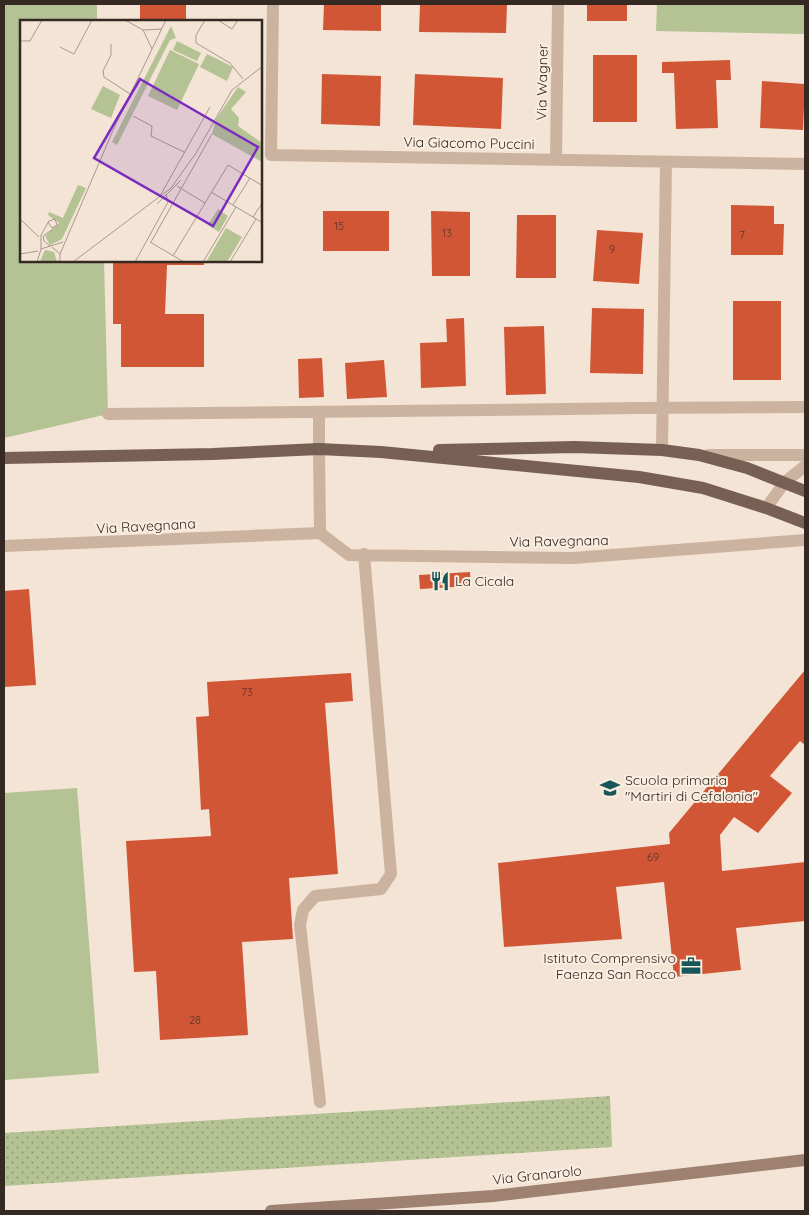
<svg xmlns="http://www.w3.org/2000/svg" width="809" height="1215" font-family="Quicksand,sans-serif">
  <defs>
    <pattern id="grass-dots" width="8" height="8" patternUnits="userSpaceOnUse" patternTransform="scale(1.25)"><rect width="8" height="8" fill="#b4c294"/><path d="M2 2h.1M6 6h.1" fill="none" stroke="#939e79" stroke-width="1.8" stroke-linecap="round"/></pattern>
  </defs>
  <rect width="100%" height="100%" fill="#f3e4d5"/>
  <path fill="url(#grass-dots)" d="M610,1096L612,1147L4,1186V1133Z"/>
  <path fill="#b4c294" d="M4,4H97V21H21V261H104L108,414L4,438Z
    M657,4H805V34L656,31Z
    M77,788L99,1073L4,1080V793Z"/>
  <path fill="#d15635" d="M140,4H186V21H140Z
    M324,4H381V31L323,30Z
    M420,4H507L506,33L419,32Z
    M587,4H627V21H587Z
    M593,55H637V122H593Z
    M730,60L731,80H716L718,128L676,129L674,73H662V62Z
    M322,74L381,76L380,126L321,124Z
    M415,74L503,78L501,129L413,125Z
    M762,81L805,84L803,130L760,128Z
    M731,205L774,206V224H784L783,255H731Z
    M323,211H389V251H323Z
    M431,211L470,212V276H432Z
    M517,215H556V278H516Z
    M597,230L643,233L639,284L593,281Z
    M113,261H204V265H167L165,314H204V367H121V324H113Z
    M733,301H781V380H733Z
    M592,308L644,309L643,374L590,373Z
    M464,318L466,386L421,388L420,343L447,342L446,319Z
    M544,326L546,394L506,395L504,327Z
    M322,358L324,397L299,398L298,359Z
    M384,360L387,397L347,399L345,363Z
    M470,572L471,586L420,589L419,575Z
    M29,589L36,685L4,687V591Z
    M805,670V745L800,741L770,776L792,793L758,833L734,817L720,835L722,871L805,862V921L736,928L741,970L674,977L664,882L616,887L622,939L504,947L498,863L670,844L669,833Z
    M351,673L353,701L325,703L338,874L289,878L293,939L242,942L248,1035L160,1040L156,971L134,972L126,841L211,836L209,809L201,810L196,717L209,716L207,682Z"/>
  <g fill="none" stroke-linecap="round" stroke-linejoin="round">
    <path stroke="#cbb3a0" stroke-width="12" d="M319,449L320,533
      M4,546L320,533L349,555L573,558L805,540
      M320,1102L300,925L303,910L315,896L381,889L391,874L364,554"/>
    <path stroke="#cbb3a0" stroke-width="12" d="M568,409L637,408"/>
    <path stroke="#cbb3a0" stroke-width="12" d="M273,4L271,155L805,164
      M556,160L558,4
      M637,408L805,407
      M319,412V449
      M108,414L568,409
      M662,450L666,162
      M708,455H805
      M766,508L785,482L805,466"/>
    <path stroke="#9f8172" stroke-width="12" d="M271,1211L493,1196L805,1160"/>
    <path stroke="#785f54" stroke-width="12" d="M439,450L575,447L662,450L699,455L747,468L805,491
      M4,458L213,454L319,449L381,452L639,477L703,488L766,508L805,523"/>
  </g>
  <defs>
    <symbol id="restaurant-bare" viewBox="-9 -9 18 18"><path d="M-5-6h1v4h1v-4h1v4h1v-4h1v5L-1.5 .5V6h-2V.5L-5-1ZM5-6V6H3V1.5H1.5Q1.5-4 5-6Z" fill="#175759" stroke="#faeee1" stroke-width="2.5" paint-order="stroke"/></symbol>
    <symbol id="school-bare" viewBox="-9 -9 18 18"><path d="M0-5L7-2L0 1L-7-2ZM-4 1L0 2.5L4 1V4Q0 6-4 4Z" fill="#175759" stroke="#faeee1" stroke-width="2.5" paint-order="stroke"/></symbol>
    <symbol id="office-bare" viewBox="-9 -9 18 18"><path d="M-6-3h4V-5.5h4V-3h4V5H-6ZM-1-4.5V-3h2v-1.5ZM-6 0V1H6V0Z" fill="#175759" stroke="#faeee1" stroke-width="2.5" paint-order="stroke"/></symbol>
  </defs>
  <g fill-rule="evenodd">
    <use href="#restaurant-bare" x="426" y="567" width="28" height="28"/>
    <use href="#school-bare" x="596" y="774" width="28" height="28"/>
    <use href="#office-bare" x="677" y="952" width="28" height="28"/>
  </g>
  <g text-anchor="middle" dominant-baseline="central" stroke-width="4" stroke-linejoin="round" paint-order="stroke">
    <g font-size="11" fill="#5c3428">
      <text x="339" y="226">15</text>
      <text x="447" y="233">13</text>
      <text x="742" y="235">7</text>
      <text x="612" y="249">9</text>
      <text x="247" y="692">73</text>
      <text x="653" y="857">69</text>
      <text x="195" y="1020">28</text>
    </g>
    <g font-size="14" fill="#352924" stroke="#faeee1">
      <text transform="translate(542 82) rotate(-89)">Via Wagner</text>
      <text transform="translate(469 143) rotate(1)">Via Giacomo Puccini</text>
      <text transform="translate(146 526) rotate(-3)">Via Ravegnana</text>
      <text transform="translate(559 541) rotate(-1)">Via Ravegnana</text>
      <text transform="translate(537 1175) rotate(-6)">Via Granarolo</text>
    </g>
    <g font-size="14" fill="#352924" stroke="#faeee1" text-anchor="start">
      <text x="455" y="581">La Cicala</text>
      <text x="625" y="780">Scuola primaria<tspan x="625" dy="16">"Martiri di Cefalonia"</tspan></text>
      <text x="676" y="958" text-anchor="end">Istituto Comprensivo<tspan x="676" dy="16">Faenza San Rocco</tspan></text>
    </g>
  </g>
  <g transform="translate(20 20)">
    <rect width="242" height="242" fill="#f3e4d5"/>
    <path d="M151,6L156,18L150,20L97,125L92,122ZM58,165L66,168L42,219L30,225L25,216L39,203L28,195L29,192L43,198ZM25,230L34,232L37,242H20Z" fill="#b4c294"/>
    <path d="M157,21L181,33L177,41L153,30ZM150,30L179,44L157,90L128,76ZM187,34L213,47L207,61L180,47ZM83,66L100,75L91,98L71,89ZM218,67L226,72L211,89L219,98L218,106L242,123V142L192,114L196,99ZM198,189L208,196L199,212L188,205ZM206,208L222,217L207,242H186Z" fill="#b4c294"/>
    <path fill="none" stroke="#a7998e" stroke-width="1" d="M105,0L123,10L142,9M185,0L176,15V23L210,43L223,59M198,0L212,9L218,0M123,10L132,29M0,21H10L22,0M91,24V35L83,51L84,57L110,74M40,27L54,34L72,0M113,96L132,106L131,116L164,132M157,166L185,183M191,172L243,203M140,176L190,87M137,184L161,160M213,185L230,158M233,197L243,182M0,199L19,217M130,222L164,242M131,222L192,114M30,226L24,221L23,216L33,209M32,227L40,234V242M21,229V215L29,201L35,199L37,205L32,208L28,202M0,234L18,231M40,234L94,108L146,0M153,236L208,145L243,166M17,242L21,229L43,222M53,242L151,168L176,133L212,70L243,46M115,242L148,182L146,174M183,242L216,187M210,242L236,199"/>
    <path fill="#7b2cbf" fill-opacity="0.15" stroke="#7b2cbf" stroke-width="2.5" d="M120,59L238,127L193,206L74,138Z"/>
    <rect width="242" height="242" fill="none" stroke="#352924" stroke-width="2.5"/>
  </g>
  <rect width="809" height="1215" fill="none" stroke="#352924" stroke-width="10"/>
</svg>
